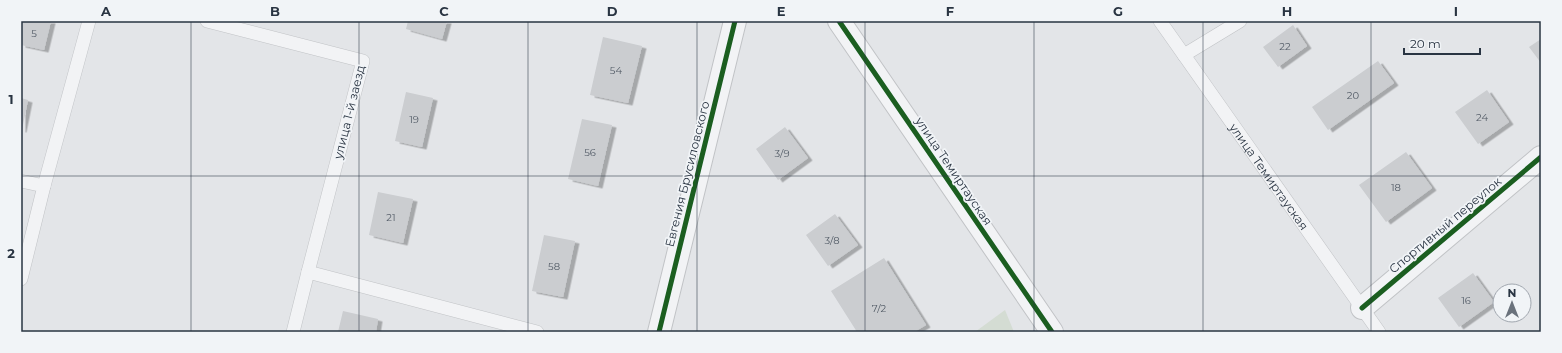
<svg xmlns="http://www.w3.org/2000/svg" width="1562" height="353" font-family="Montserrat,sans-serif">
  <defs>
    <filter id="shadow"><feDropShadow dx="4.5" dy="2.5" stdDeviation="0" flood-color="#0004"/></filter>
  </defs>
  <rect width="100%" height="100%" fill="#e3e5e8"/>
  <path fill="#d4dcd3" d="M1005,310L1014,332H975Z"/>
  <path fill="#cbcdd0" filter="url(#shadow)" d="M21,21H51L44,50L21,45Z
    M408,21H447L442,39L406,29Z
    M1293,25L1307,46L1278,67L1263,47Z
    M603,37L642,46L628,103L590,95Z
    M1541,39V63L1529,47Z
    M1378,61L1394,83L1328,130L1312,107Z
    M1487,90L1509,122L1478,144L1455,112Z
    M406,92L433,98L422,147L395,141Z
    M21,98L28,100L22,130H21Z
    M582,119L612,125L598,186L568,179Z
    M785,127L808,158L778,180L756,149Z
    M1406,152L1432,188L1386,222L1359,185Z
    M378,192L413,199L403,243L369,235Z
    M835,214L858,245L828,266L806,235Z
    M544,235L575,241L563,297L532,291Z
    M884,258L926,325L914,332H857L831,291Z
    M1473,273L1494,302L1459,327L1438,298Z
    M343,311L378,319L376,332H338Z"/>
  <g fill="none" stroke-linecap="round" stroke-linejoin="round">
    <defs>
      <g id="service">
        <path d="M207,21L363,61L308,272"/>
        <path id="s1" d="M1160,21L1379,332"/>
        <path d="M1184,55L1240,21"/>
        <path d="M21,181L44,186L21,279"/>
        <path d="M44,186L89,21"/>
        <path d="M293,332L308,272L537,332"/>
      </g>
      <path id="minor" d="M1362,308L1541,157"/>
      <path id="tertiary" d="M839,21L1052,332
        M659,332L735,21"/>
    </defs>
    <use href="#service" stroke="#c1c3c6" stroke-width="14"/>
    <use href="#minor" stroke="#c1c3c6" stroke-width="24"/>
    <use href="#tertiary" stroke="#c1c3c6" stroke-width="24"/>
    <use href="#service" stroke="#f2f3f5" stroke-width="13"/>
    <use href="#minor" stroke="#f2f3f5" stroke-width="22"/>
    <use href="#tertiary" stroke="#f2f3f5" stroke-width="22"/>
    <defs>
      <path id="cycleway" d="M839,21L1052,332
        M1362,308L1541,157
        M659,332L735,21"/>
    </defs>
    <use href="#cycleway" stroke="#f1f4f7" stroke-width="8"/>
    <use href="#cycleway" stroke="#1b5e20" stroke-width="5"/>
  </g>
  <path fill="none" stroke="#293442" stroke-width="1" stroke-opacity="0.55" d="M191,21V332M359,21V332M528,21V332M697,21V332M865,21V332M1034,21V332M1203,21V332M1371,21V332M21,176H1541"/>
  <g text-anchor="middle" dominant-baseline="central" stroke-width="3.5" stroke-linejoin="round" paint-order="stroke">
    <g font-size="10" fill="#525b66">
      <text x="34" y="33">5</text>
      <text x="1285" y="46">22</text>
      <text x="616" y="70">54</text>
      <text x="1353" y="95">20</text>
      <text x="1482" y="117">24</text>
      <text x="414" y="119">19</text>
      <text x="590" y="152">56</text>
      <text x="782" y="153">3/9</text>
      <text x="1396" y="187">18</text>
      <text x="391" y="217">21</text>
      <text x="832" y="240">3/8</text>
      <text x="554" y="266">58</text>
      <text x="1466" y="300">16</text>
      <text x="879" y="308">7/2</text>
    </g>
    <g font-size="12" fill="#293442" stroke="#f1f4f7">
      <text transform="translate(349 112) rotate(-76)">улица 1-й заезд</text>
      <text transform="translate(954 171) rotate(56)">улица Темиртауская</text>
      <text transform="translate(687 174) rotate(-76)">Евгения Брусиловского</text>
      <text stroke="none"><textPath href="#s1" startOffset="190">улица Темиртауская</textPath></text>
      <text transform="translate(1445 225) rotate(-40)">Спортивный переулок</text>
    </g>
  </g>
  <rect width="1562" height="353" fill="none" stroke="#f1f4f7" stroke-width="44"/>
  <g transform="translate(1512 303)"><circle r="19" fill="#f1f4f7" stroke="#a1a7af"/>
  <path d="M0-3L7 15L0 10L-7 15Z" fill="#6a727c"/>
  <text y="-6" font-size="11" font-weight="bold" text-anchor="middle" fill="#293442">N</text>
  </g>
  <path d="M1404 48v6h76v-6" fill="none" stroke="#293442" stroke-width="2"/>
  <text x="1410" y="48" font-size="12" fill="#293442" stroke="#f1f4f7" stroke-width="3" paint-order="stroke">20 m</text>
  <rect x="22" y="22" width="1518" height="309" fill="none" stroke="#293442" stroke-width="1.5"/>
  <g font-size="13" text-anchor="middle" font-weight="bold" fill="#293442">
    <text x="106" y="16">A</text>
    <text x="275" y="16">B</text>
    <text x="444" y="16">C</text>
    <text x="612" y="16">D</text>
    <text x="781" y="16">E</text>
    <text x="950" y="16">F</text>
    <text x="1118" y="16">G</text>
    <text x="1287" y="16">H</text>
    <text x="1456" y="16">I</text>
    <text x="11" y="104">1</text>
    <text x="11" y="258">2</text>
  </g>
</svg>
